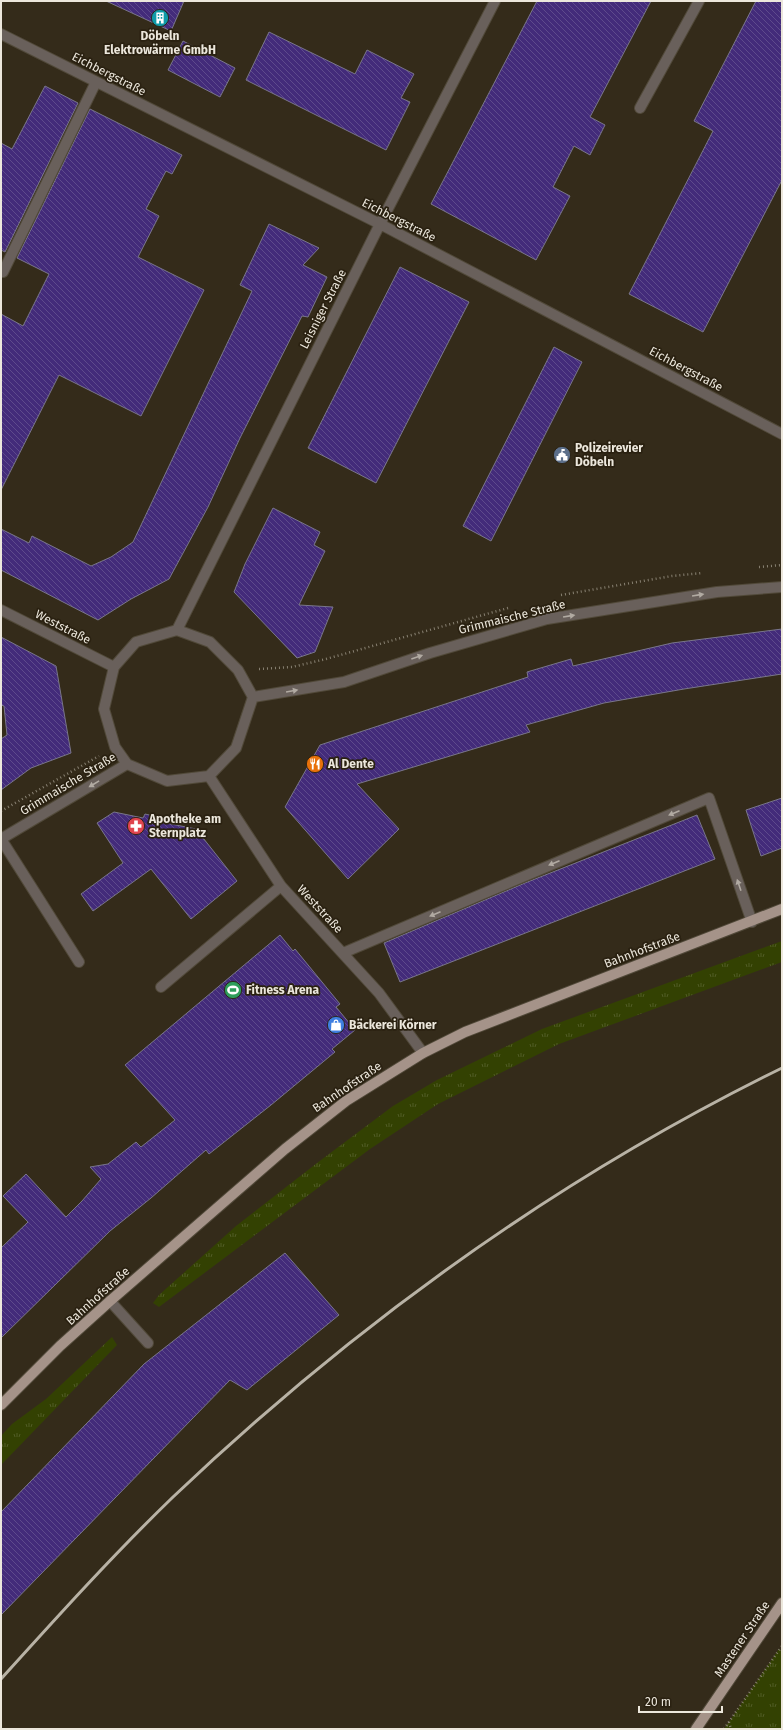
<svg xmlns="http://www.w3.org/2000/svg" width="783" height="1730" font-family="'Fira Sans',sans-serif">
  <defs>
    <pattern id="grass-tufts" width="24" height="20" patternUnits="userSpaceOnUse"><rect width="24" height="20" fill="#334102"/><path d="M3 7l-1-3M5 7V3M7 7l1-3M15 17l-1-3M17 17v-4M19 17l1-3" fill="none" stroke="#515c26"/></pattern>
    <pattern id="building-back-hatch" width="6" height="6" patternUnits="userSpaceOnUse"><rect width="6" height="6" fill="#432b7a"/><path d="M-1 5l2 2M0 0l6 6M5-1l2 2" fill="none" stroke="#5e4a8c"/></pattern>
  </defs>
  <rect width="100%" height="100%" fill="#342b1a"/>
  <path fill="url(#grass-tufts)" d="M782,941V962L559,1044L438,1104L370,1149L159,1307L153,1303L159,1295L236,1226L317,1163L393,1106L437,1080L542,1029Z
    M112,1337L117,1345L1,1465V1436L12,1424L46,1399Z
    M779,1649L782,1651V1729H724Z"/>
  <path fill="url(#building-back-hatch)" stroke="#79768a" d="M106,1H184L171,31Z
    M537,1H651L590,117L605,125L590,155L574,146L553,187L570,196L536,260L431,204Z
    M756,1H782V180L703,332L629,294L713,131L694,121Z
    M269,32L355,74L367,50L414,74L401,98L410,102L386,150L246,80Z
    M183,41L235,68L220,97L168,70Z
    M45,86L78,103L5,252L1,250V143L12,149Z
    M90,109L182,155L172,174L166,171L146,209L159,216L138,257L204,290L141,416L59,375L1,490V314L23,326L49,274L17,258Z
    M269,224L319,248L303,265L327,277L308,317L302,316L240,438L208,507L169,579L131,599L98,620L1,570V529L29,543L32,536L91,566L111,557L133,542L252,291L240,285Z
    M400,267L469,302L376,483L308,448Z
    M554,347L582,362L491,541L463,526Z
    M273,508L320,532L314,545L325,551L299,605L333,607L315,652L297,658L234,592L245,564Z
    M782,629V674L684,689L604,703L526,725L530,732L357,784L399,829L348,879L285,807L320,745L528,677L527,672L571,659L573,666L672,643Z
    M1,637L56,666L71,753L31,768L1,790V739L7,735L4,706L1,705Z
    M782,798V848L761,856L746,810Z
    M114,812L143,818L145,814L166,819V823L196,829L237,881L191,919L151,869L93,911L81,894L123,863L97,823Z
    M697,815L715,859L400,982L384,943L525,883Z
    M280,935L293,951L295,949L340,1004L336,1007L355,1030L332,1049L335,1052L271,1105L209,1154L206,1150L151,1198L110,1231L1,1338V1248L28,1222L3,1196L26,1174L66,1217L82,1201L101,1179L90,1167L108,1164L136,1142L141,1147L175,1120L125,1065Z
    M285,1253L339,1315L247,1390L230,1380L1,1615V1512L144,1364Z"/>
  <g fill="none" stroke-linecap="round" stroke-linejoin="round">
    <defs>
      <path id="minor" d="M1,34L380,224L782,434
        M640,108L699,1
        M3,272L96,82
        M1,610L114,667
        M177,630L380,224L495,1
        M177,630L210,642L238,670L253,697L236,748L209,776L167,781L127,764L115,747L104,709L114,667L136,642Z
        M253,697L344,682L430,653L547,619L717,592L782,587
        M209,776L281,886L379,993L423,1053
        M1,839L127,764
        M1,839L79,962
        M343,953L709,798L752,922
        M161,987L281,886
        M110,1301L148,1343"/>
      <path id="major" d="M1,1405L60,1346L110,1301L285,1149L346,1101L423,1053L465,1032L782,909
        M696,1729L782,1603"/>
    </defs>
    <use href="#minor" stroke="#514939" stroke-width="12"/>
    <use href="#major" stroke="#514939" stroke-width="12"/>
    <path stroke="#888172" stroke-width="2.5" stroke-dasharray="1 3" stroke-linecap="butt" d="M759,567L782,565
      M561,595L672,576L702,573
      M259,669L292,667L326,659L508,608
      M1,811L99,756
      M729,1722L731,1729
      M724,1729L782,1646"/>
    <use href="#minor" stroke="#69605b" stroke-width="10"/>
    <use href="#major" stroke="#a59389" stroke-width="10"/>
    <path stroke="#b8b2a5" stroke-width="3" d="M1,1679C57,1617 113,1555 173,1497C354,1325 558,1178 782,1068"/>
  </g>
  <defs><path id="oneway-solid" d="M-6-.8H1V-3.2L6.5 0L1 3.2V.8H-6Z"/></defs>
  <g fill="#b1aaa2">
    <use href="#oneway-solid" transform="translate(698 595) rotate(-9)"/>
    <use href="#oneway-solid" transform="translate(569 616) rotate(-9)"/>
    <use href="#oneway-solid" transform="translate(417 657) rotate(-19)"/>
    <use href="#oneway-solid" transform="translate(292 691) rotate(-10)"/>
    <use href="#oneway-solid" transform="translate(94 784) rotate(149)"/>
    <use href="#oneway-solid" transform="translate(674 813) rotate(157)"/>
    <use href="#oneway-solid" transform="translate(554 863) rotate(157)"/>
    <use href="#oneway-solid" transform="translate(739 885) rotate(-109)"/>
    <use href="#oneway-solid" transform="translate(435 914) rotate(157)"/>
  </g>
  <defs>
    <symbol id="building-disc" viewBox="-11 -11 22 22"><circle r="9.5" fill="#0f9aa8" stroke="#2a2111"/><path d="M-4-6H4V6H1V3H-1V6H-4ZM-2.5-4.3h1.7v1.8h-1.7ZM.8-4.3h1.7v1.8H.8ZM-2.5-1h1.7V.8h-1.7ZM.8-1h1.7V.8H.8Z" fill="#fff"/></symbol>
    <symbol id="civic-disc" viewBox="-11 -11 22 22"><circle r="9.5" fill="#5c6f8a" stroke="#2a2111"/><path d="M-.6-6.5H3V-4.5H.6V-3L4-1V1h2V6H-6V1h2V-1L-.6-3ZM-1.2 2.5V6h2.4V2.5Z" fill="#fff"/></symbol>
    <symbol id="restaurant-disc" viewBox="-11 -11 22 22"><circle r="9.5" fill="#e8710a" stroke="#2a2111"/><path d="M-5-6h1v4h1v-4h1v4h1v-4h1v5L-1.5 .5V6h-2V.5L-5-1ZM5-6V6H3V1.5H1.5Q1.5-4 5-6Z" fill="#fff"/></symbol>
    <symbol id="pharmacy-disc" viewBox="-11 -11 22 22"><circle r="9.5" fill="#e0444e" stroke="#2a2111"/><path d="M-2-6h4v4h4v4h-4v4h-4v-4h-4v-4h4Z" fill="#fff"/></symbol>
    <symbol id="stadium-disc" viewBox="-11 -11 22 22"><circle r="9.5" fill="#2e9e5b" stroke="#2a2111"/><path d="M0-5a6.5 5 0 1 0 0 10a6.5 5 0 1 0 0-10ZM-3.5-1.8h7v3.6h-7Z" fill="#fff"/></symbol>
    <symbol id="shop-disc" viewBox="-11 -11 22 22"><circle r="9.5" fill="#3f7fe0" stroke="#2a2111"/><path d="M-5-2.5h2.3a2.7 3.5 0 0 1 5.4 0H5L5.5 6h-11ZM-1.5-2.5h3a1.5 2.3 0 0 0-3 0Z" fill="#fff"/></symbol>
  </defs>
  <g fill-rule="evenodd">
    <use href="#building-disc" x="150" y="8" width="20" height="20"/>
    <use href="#civic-disc" x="552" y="445" width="20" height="20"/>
    <use href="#restaurant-disc" x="305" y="754" width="20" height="20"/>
    <use href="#pharmacy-disc" x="126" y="816" width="20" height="20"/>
    <use href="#stadium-disc" x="223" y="980" width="20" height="20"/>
    <use href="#shop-disc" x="326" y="1015" width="20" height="20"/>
  </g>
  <g text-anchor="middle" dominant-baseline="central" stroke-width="3.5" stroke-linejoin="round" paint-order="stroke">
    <g font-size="12" font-weight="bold" fill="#ece7dc" stroke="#2a2111" text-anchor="start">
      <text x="160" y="36" text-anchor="middle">Döbeln<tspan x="160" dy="14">Elektrowärme GmbH</tspan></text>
      <text x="575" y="448">Polizeirevier<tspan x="575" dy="14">Döbeln</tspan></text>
      <text x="328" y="764">Al Dente</text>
      <text x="149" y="819">Apotheke am<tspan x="149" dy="14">Sternplatz</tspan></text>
      <text x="246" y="990">Fitness Arena</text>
      <text x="349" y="1025">Bäckerei Körner</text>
    </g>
    <g font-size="12" fill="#ece7dc" stroke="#2a2111">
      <text transform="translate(109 74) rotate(27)">Eichbergstraße</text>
      <text transform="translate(399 220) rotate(27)">Eichbergstraße</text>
      <text transform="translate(323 309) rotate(-63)">Leisniger Straße</text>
      <text transform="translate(686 369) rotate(28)">Eichbergstraße</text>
      <text transform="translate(512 617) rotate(-14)">Grimmaische Straße</text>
      <text transform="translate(63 627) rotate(27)">Weststraße</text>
      <text transform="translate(68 784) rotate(-31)">Grimmaische Straße</text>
      <text transform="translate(320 909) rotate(47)">Weststraße</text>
      <text transform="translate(642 950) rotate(-21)">Bahnhofstraße</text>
      <text transform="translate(347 1087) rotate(-34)">Bahnhofstraße</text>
      <text transform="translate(98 1296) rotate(-42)">Bahnhofstraße</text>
      <text transform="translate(742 1639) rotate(-56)">Mastener Straße</text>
    </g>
  </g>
  <rect width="783" height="1730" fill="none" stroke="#ece7dc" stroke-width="4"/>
  <path d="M639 1706v6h83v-6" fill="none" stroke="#ece7dc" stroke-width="2"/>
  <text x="645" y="1706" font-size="12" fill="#ece7dc" stroke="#2a2111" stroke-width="3" paint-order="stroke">20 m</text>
</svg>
